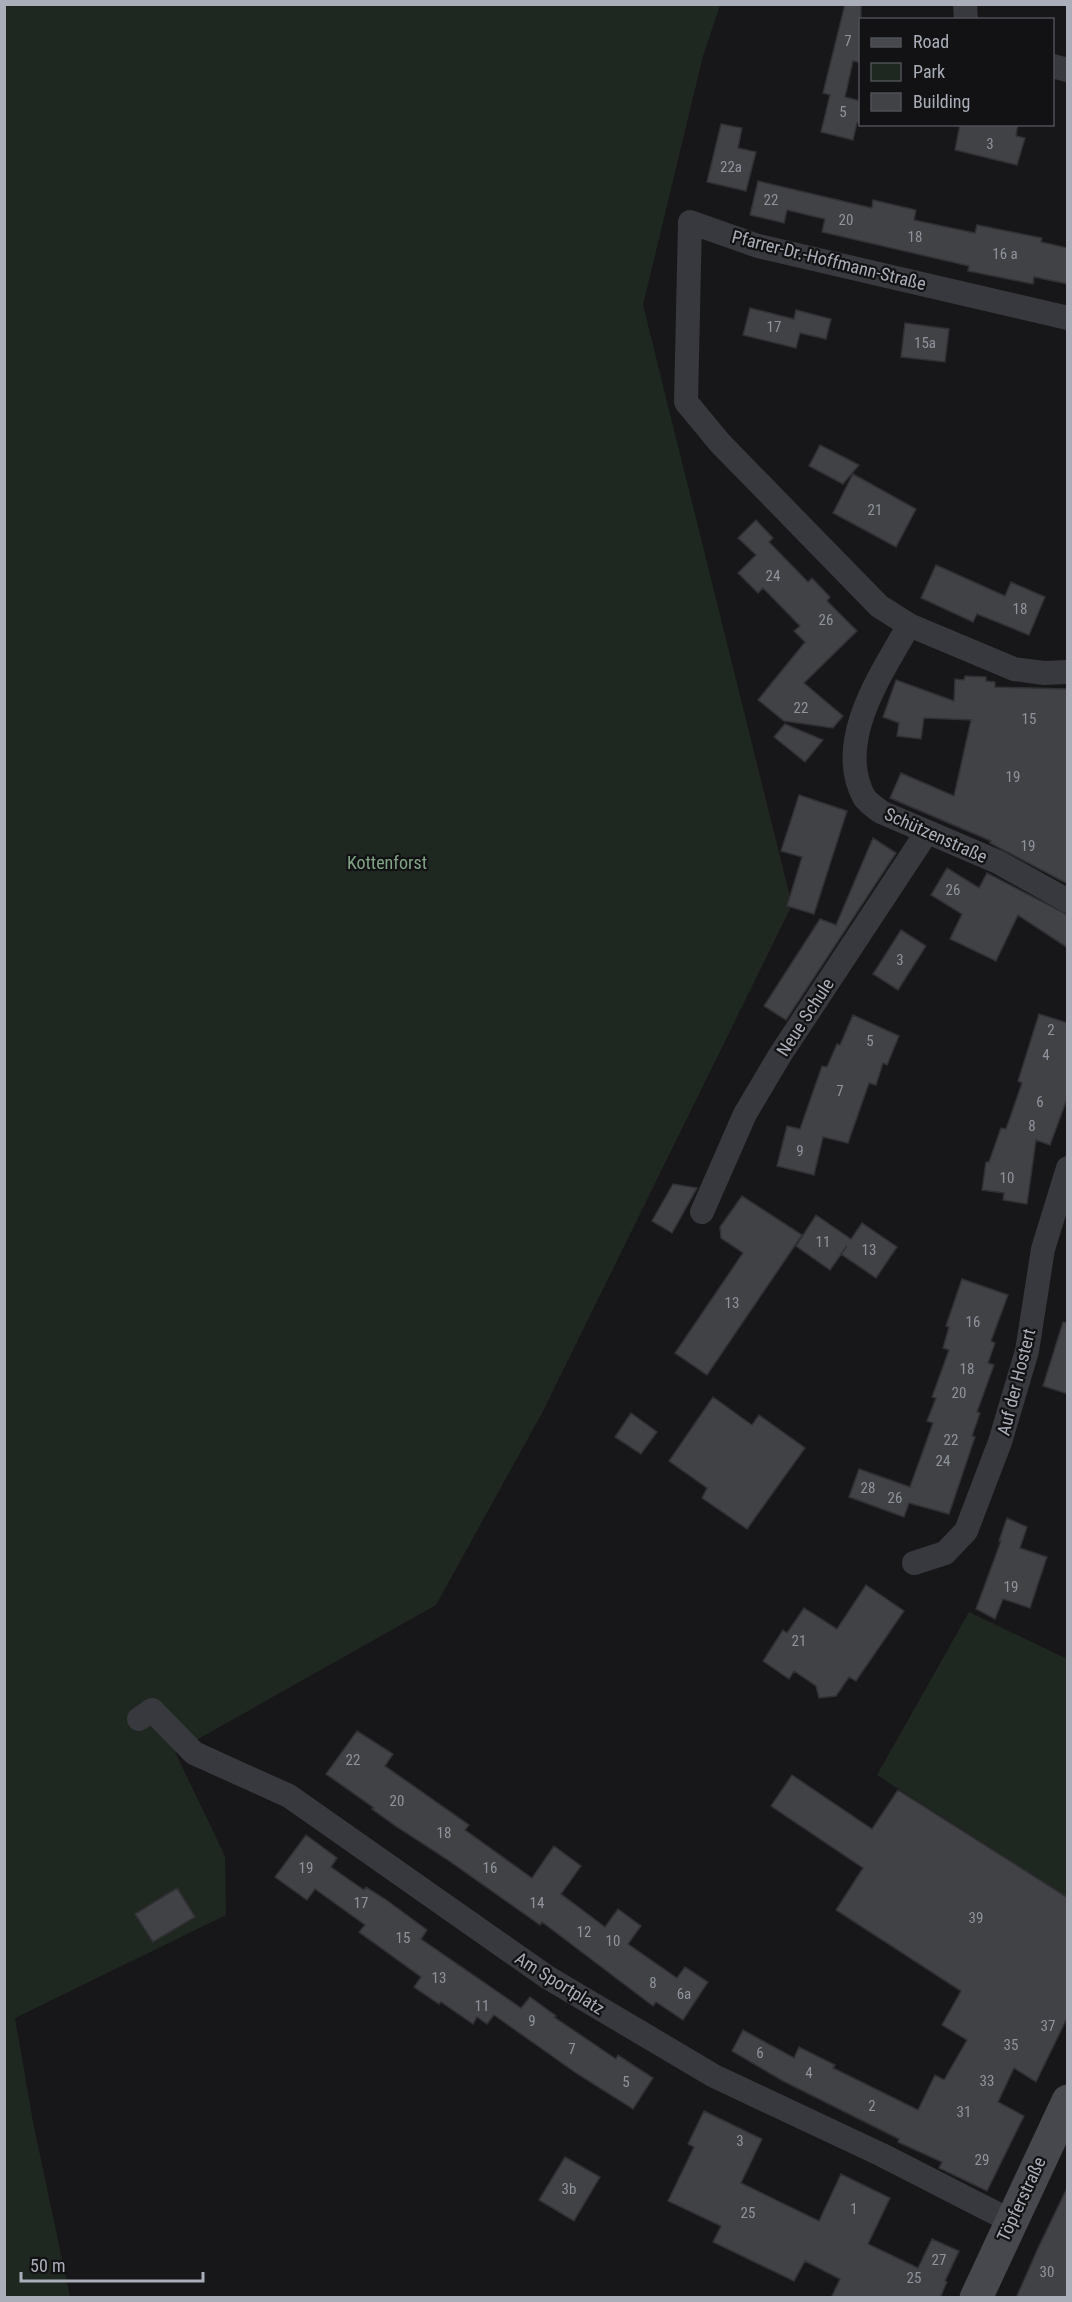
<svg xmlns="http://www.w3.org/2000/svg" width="1072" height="2302" font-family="'Roboto Condensed',sans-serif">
  <rect width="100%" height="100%" fill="#171719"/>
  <path fill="#1f2820" d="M5,5H720L703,56L643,305L792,905L542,1413L436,1605L175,1752L225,1856L226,1915L15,2018L33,2122L70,2297H5Z
    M969,1612L1067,1659V1897L877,1775Z"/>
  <path fill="#414246" stroke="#313135" stroke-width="1.5" d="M845,4H861V63L853,61L845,97L861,101V124L857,123L853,140L821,132L830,95L823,93Z
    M721,124L742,128L738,148L756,152L746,191L707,182Z
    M960,124H1018L1016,136L1025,138L1017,165L955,150Z
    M758,181L872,208L873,200L916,210L914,220L975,233L977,225L1042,238L1041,242L1068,248V284L1034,277L1033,284L968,271L969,266L822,232L825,219L787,210L784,223L750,215Z
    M750,308L794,319L796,310L831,319L826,339L800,333L796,348L743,335Z
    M905,323L949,329L945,362L901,357Z
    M820,445L859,465L843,484L809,466Z
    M853,474L916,509L896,547L833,513Z
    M756,520L773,538L769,542L808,582L812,578L830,597L827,601L857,631L804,683L843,716L833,728L784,721L758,700L805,642L794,631L800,626L763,588L758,593L738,573L756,555L738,538Z
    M936,565L1005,596L1011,582L1045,597L1029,635L977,614L973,622L921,598Z
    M965,676L986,677V681L995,682V687L1068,689V884L990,843L991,841L890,798L901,773L954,796L971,720L924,718L921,739L897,736L899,723L883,717L896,680L954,701L955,679L964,680Z
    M785,724L823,740L805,762L774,737Z
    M799,795L847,811L814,914L787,906L802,857L781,851Z
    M873,838L896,853L786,1020L764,1006L820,919L836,925Z
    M947,868L979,888L987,873L1068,915V948L1018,915L996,961L950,939L962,914L931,895Z
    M901,930L926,946L898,990L873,974Z
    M1039,1014L1068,1023V1096L1050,1145L1036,1140L1027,1204L1003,1200L1004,1193L982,1190L986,1162H989L1001,1128L1006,1129L1022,1083L1018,1081Z
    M853,1015L899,1036L887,1065L883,1063L876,1085L869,1083L848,1143L823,1137L814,1175L777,1166L787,1126L800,1129L822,1066L827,1067L837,1044L840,1045Z
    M673,1184L697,1188L672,1233L652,1221Z
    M742,1196L802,1235L707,1375L675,1353L743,1253L721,1238L720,1227Z
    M816,1215L851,1239L862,1223L897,1247L876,1278L841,1254L847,1246L830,1270L796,1246Z
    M962,1279L1008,1295L991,1341L995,1343L988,1363L994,1365L977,1412L980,1413L972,1436L975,1437L949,1514L909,1503L904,1517L849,1497L859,1469L910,1487L933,1423L927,1421L936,1398L932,1397L949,1350L943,1348L949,1327L946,1326Z
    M1063,1322L1068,1323V1394L1043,1386Z
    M713,1397L752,1425L759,1415L805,1448L747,1529L702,1498L707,1488L669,1461Z
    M631,1413L657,1432L641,1454L615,1437Z
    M1007,1518L1027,1527L1020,1548L1047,1557L1030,1608L1003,1599L995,1619L976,1609L1001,1541H999Z
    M866,1585L904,1611L856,1681L849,1677L836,1696L819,1698L816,1686L794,1671L789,1679L763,1661L783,1630L787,1633L804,1608L837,1629Z
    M357,1731L393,1754L385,1766L469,1825L465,1830L532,1878L554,1846L581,1866L561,1894L605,1927L618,1909L641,1926L628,1944L677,1978L685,1967L708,1982L683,2020L656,2002L653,2006L542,1922L540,1925L445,1858L397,1827L372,1809L374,1808L326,1774Z
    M792,1775L872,1829L898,1790L1068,1898V2016L1036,2082L1014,2068L998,2102L1024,2116L987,2191L939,2168L942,2162L898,2142L899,2139L783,2081L732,2051L743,2030L794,2058L799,2047L835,2065L833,2068L918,2110L935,2075L944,2080L967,2040L942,2025L961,1991L836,1910L863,1868L771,1806Z
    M306,1835L337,1858L331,1867L364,1890L366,1887L385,1899L427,1930L421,1939L521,2008L530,1997L556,2016L554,2017L616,2059L618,2055L653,2078L633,2109L576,2073L494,2015L487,2024L477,2017L473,2024L441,2002L439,2004L414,1987L421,1977L359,1932L365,1925L315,1889L307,1900L275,1877Z
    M177,1888L195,1917L153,1942L135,1914Z
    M704,2111L762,2139L741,2183L819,2221L841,2174L890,2198L868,2244L918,2268L932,2239L959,2251L945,2281L947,2282L940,2298H831L840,2279L805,2261L794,2281L713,2242L721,2226L668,2201L694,2147L688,2144Z
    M565,2157L600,2177L574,2221L539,2200Z
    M1068,2186V2298H1016L1039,2246Z"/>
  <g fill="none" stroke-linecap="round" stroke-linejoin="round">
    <path stroke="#38393e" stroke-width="24" d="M965,4L966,20
      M1052,66L1068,70
      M1068,318L758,246L690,222L686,402L720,443L879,606L909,625L1014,669L1044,673L1068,672
      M909,625C882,673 834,741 864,797C868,803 876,808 881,812L998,862L1068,901
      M702,1212L745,1114L780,1055L927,832
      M914,1563L945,1553L966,1531L1000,1442L1027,1351L1043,1249L1068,1168
      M139,1719L152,1710L194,1753L289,1796L547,1977L714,2076L882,2155L1011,2221"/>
    <path stroke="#46484e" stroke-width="33" d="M976,2298L1068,2101"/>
  </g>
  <g text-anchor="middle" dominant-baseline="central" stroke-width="4.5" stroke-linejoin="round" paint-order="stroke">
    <g font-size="15" fill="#8f939c">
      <text x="848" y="41">7</text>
      <text x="843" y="112">5</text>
      <text x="990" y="144">3</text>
      <text x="731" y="167">22a</text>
      <text x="771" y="200">22</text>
      <text x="846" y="220">20</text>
      <text x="915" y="237">18</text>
      <text x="1005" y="254">16 a</text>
      <text x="774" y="327">17</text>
      <text x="925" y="343">15a</text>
      <text x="875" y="510">21</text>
      <text x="773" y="576">24</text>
      <text x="1020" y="609">18</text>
      <text x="826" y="620">26</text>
      <text x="801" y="708">22</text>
      <text x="1029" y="719">15</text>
      <text x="1013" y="777">19</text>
      <text x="1028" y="846">19</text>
      <text x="953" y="890">26</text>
      <text x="900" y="960">3</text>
      <text x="1051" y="1030">2</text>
      <text x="870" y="1041">5</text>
      <text x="1046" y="1055">4</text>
      <text x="840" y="1091">7</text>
      <text x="1040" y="1102">6</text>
      <text x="1032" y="1126">8</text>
      <text x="800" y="1151">9</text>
      <text x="1007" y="1178">10</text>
      <text x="823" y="1242">11</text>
      <text x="869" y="1250">13</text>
      <text x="732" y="1303">13</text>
      <text x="973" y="1322">16</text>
      <text x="967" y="1369">18</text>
      <text x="959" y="1393">20</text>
      <text x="951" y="1440">22</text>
      <text x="943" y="1461">24</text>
      <text x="868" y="1488">28</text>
      <text x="895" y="1498">26</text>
      <text x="1011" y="1587">19</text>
      <text x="799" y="1641">21</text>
      <text x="353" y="1760">22</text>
      <text x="397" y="1801">20</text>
      <text x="444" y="1833">18</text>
      <text x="306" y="1868">19</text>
      <text x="490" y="1868">16</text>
      <text x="361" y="1903">17</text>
      <text x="537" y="1903">14</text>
      <text x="976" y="1918">39</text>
      <text x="584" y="1932">12</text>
      <text x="403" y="1938">15</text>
      <text x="613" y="1941">10</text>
      <text x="439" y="1978">13</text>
      <text x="653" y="1983">8</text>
      <text x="684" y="1994">6a</text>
      <text x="482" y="2006">11</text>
      <text x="532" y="2021">9</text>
      <text x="1048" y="2026">37</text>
      <text x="1011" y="2045">35</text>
      <text x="572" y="2049">7</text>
      <text x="760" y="2053">6</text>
      <text x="809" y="2073">4</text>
      <text x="987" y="2081">33</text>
      <text x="626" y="2082">5</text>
      <text x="872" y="2106">2</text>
      <text x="964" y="2112">31</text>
      <text x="740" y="2141">3</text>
      <text x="982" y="2160">29</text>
      <text x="569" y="2189">3b</text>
      <text x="854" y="2209">1</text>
      <text x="748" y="2213">25</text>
      <text x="939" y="2260">27</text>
      <text x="1047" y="2272">30</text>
      <text x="914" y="2278">25</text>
    </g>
    <g font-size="18" fill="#a9aeb9" stroke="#121214">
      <text transform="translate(829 260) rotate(14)">Pfarrer-Dr.-Hoffmann-Straße</text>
      <text transform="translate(936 835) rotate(24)">Schützenstraße</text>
      <text transform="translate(805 1017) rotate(-57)">Neue Schule</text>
      <text transform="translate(1016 1382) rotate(-76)">Auf der Hostert</text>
      <text transform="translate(560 1983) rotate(32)">Am Sportplatz</text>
      <text transform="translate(1021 2199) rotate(-65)">Töpferstraße</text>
    </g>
    <g font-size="18" fill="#81a484" stroke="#121214">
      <text x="387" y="862">Kottenforst</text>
    </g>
  </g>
  <rect width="1072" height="2302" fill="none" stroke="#a9aeb9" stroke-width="12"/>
  <rect x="859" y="18" width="195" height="108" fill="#121214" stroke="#4e5056" stroke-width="1.5"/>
  <rect x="871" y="38" width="30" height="9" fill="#46484e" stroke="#4e5056" stroke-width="1.5"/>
  <text x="913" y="48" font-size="18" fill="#a9aeb9">Road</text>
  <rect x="871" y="63" width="30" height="18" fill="#1f2820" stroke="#4e5056" stroke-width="1.5"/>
  <text x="913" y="78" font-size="18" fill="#a9aeb9">Park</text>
  <rect x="871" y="93" width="30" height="18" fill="#414246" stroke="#4e5056" stroke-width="1.5"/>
  <text x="913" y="108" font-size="18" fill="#a9aeb9">Building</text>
  <path d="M21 2272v9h182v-9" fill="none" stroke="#a9aeb9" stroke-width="3"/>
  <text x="30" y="2272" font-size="18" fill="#a9aeb9" stroke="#121214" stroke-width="4.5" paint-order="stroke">50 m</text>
</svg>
